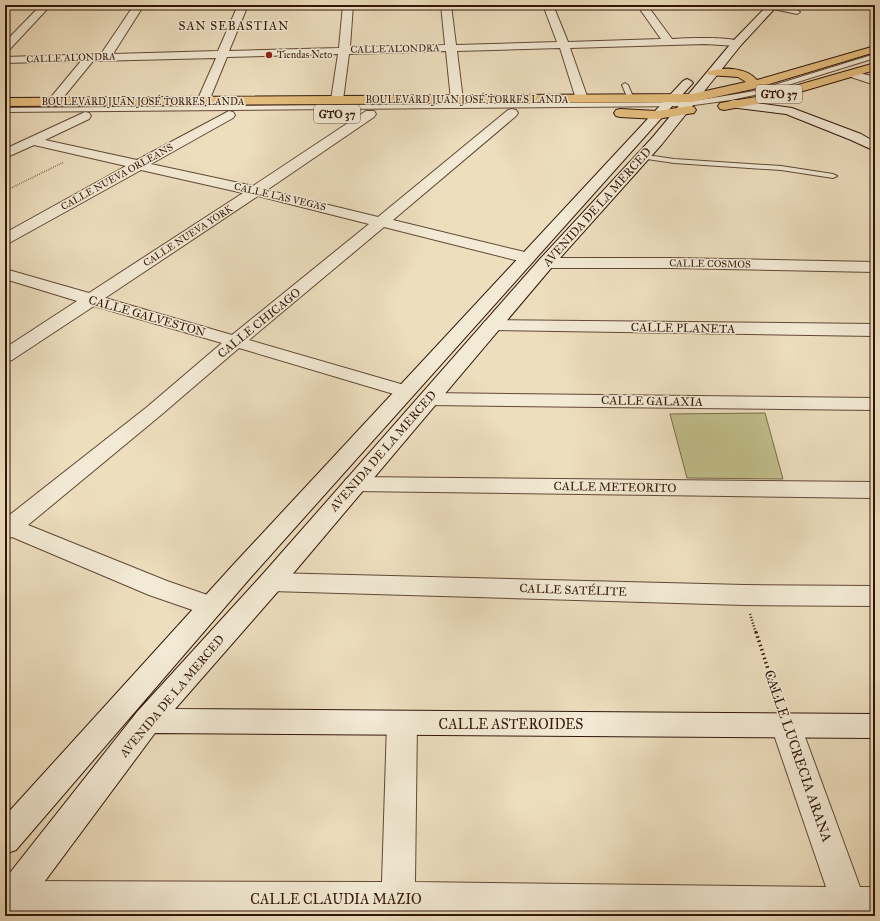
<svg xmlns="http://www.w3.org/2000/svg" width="880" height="921" font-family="'IM FELL Great Primer',serif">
  <rect width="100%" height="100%" fill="#eddebe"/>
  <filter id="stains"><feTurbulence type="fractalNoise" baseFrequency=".005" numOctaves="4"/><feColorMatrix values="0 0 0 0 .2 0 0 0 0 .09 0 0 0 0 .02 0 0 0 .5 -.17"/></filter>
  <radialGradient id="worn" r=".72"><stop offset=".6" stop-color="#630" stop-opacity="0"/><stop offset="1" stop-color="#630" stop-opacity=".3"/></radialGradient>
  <path fill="#c0bf8c" stroke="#796a4a" d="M765,413L783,479L687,478L670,414Z"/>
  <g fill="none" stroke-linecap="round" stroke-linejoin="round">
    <defs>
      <path id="lane" d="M771,5L797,10L800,12L797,14L769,8L768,7Z
        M875,54V58L759,94L731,100L687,106L5,112V108L687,102L755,91Z
        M625,83L628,85L634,99L633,100L628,99L622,85Z
        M640,154L674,159L781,166L833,174L837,176L833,178L781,170L674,163L640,158Z"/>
      <path id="street" d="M41,5H51L9,50L5,51V42Z
        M134,5H144L113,54L218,51L238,5H248L229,51L339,48L343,5H353L350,47L445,45L441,5H451L456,45L557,42L543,5H553L568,42L661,39L637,5H647L672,39C684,38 736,36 742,43L737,46L705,44L570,48L588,99L586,102H578L576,99L560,48L457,51L463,100L461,103H453L451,100L446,51L349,54L343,100L341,103H333L331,100L338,54L227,57L209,101L207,104H199L197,101L216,58L93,61L57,105H49L47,102L81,61L5,63V57L101,54Z
        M746,5H760L761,6L756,9L748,7Z
        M852,71L875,77V85L848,76L846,74L848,72Z
        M512,109L516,110L518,113L516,116L393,220L533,254L535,258L533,262L527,263L384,227L249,340L411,387L414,391L411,395L404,397L397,395L239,348L161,415L28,525L167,581L219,599L223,606L219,613L210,616L149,595L12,537L5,539V517H7L147,407L222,343L94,306L12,360L5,362V348L77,301L5,279V269L89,293L243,193L141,170L11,242L5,244V233L126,166L34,145L5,158V149L85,112L89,113L91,116L89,119L45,140L137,160L229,111L233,112L235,115L233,118L151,164L253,186L366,111H374L376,114L374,117L267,190L378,217L508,110ZM258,196L369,224L232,335L105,298Z
        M546,258H673L875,262V272L673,268H546L540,267L538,263L540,259Z
        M491,320L875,324V336L491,330L485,329L482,325L485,321Z
        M429,393L875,398V410L429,405L422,403L419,399L422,395Z
        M354,477L875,482V498L354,491L346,489L343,484L346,479Z
        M271,573L744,585L875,586V606L744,605L271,591L262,589L258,582L262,575Z
        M402,711L412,714L417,723L415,882L826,887L771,726L776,717L786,714L796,717L801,726L860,887H875V916L13,915L5,911V885L13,881L382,882L387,723L392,714Z"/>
      <path id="secondary" d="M768,5H778L741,45L662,144L552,267L280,589L175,709L875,714V738L155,733L19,916H5V879L137,712L262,575L540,259L652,138L733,41Z
        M687,79L691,81L693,83L691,85L251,577L16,850L5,854V816L233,565L683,81Z
        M734,100L792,108L861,134L875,142V151L851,140L786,114L730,107L728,104L730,101Z"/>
      <path id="primary" d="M875,46V52L753,89L692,102L5,106V98L692,94L746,82L738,77L709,75L707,73L709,71C724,67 746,67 757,80Z
        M875,63V70L762,103L724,110L720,109L718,106L720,103L756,97Z
        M690,106L694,107L696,110L694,113L657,119L620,117L616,116L614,113L616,110L620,109L657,111Z"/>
    </defs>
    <use href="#lane" stroke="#614836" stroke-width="2"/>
    <use href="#street" stroke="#614836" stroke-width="2"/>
    <use href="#secondary" stroke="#321609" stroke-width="2"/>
    <use href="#primary" stroke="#321609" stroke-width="2"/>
    <path stroke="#321609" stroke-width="1.5" stroke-dasharray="0.5 1.5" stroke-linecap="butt" d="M5,191L64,162"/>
    <path stroke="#321609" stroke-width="2.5" stroke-dasharray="1 2" stroke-linecap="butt" d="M750,614L756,633"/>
    <path stroke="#321609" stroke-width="3.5" stroke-dasharray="1.5 3" stroke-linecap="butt" d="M756,632L779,703"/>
    <use href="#lane" fill="#f3ead5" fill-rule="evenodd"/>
    <use href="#street" fill="#f3ead5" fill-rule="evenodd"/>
    <use href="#secondary" fill="#f3ead5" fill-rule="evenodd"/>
    <use href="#primary" fill="#e6bf7f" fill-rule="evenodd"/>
  </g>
  <circle fill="#8f2418" stroke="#f3ead5" stroke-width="1.5" cx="269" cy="55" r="4"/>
  <g text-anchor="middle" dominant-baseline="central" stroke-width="3" stroke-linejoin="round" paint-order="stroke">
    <g font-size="10" fill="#321609" stroke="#f3ead5">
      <text transform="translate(395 49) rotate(-1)">CALLE ALONDRA</text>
      <text transform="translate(71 58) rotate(-2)">CALLE ALONDRA</text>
      <text x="467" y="100">BOULEVARD JUAN JOSÉ TORRES LANDA</text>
      <text x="143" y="102">BOULEVARD JUAN JOSÉ TORRES LANDA</text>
      <text transform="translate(117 177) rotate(-29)">CALLE NUEVA ORLEANS</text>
      <text transform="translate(280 197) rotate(13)">CALLE LAS VEGAS</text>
      <text transform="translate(188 236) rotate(-33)">CALLE NUEVA YORK</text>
      <text transform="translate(710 264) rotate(1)">CALLE COSMOS</text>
    </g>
    <g font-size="10" fill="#321609" stroke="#f3ead5" text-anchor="start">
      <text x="277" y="55">Tiendas Neto</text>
    </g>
    <g fill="#f3ead5" stroke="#6c5646" stroke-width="1">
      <rect x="756" y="85" width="46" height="18" rx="3"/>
      <rect x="314" y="105" width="46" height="18" rx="3"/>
    </g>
    <g font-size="11" font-weight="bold" fill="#321609">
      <text x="779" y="94">GTO 37</text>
      <text x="337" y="114">GTO 37</text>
    </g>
    <g font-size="12" letter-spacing="1" fill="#321609" stroke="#f3ead5">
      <text x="234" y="26">SAN SEBASTIAN</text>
    </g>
    <g font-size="12" fill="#321609" stroke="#f3ead5">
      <text transform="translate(597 207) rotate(-48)">AVENIDA DE LA MERCED</text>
      <text transform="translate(147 316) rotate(16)">CALLE GALVESTON</text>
      <text transform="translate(259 323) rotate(-39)">CALLE CHICAGO</text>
      <text transform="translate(683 328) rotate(1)">CALLE PLANETA</text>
      <text transform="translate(652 401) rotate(1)">CALLE GALAXIA</text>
      <text transform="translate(383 451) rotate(-49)">AVENIDA DE LA MERCED</text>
      <text transform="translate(615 487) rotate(1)">CALLE METEORITO</text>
      <text transform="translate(573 590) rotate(2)">CALLE SATÉLITE</text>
      <text transform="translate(172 696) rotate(-50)">AVENIDA DE LA MERCED</text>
    </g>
    <g font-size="14" fill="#321609" stroke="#f3ead5">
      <text x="511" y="724">CALLE ASTEROIDES</text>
      <text transform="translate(798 756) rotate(71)">CALLE LUCRECIA ARANA</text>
      <text x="336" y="899">CALLE CLAUDIA MAZIO</text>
    </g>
  </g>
  <rect width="880" height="921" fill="none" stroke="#eddebe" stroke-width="20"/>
  <rect x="6" y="6" width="868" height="909" fill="none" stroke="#321609" stroke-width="2"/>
  <rect x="10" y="10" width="860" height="901" fill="none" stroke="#321609"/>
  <rect width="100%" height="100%" filter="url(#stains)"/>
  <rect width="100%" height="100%" fill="url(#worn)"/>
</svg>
